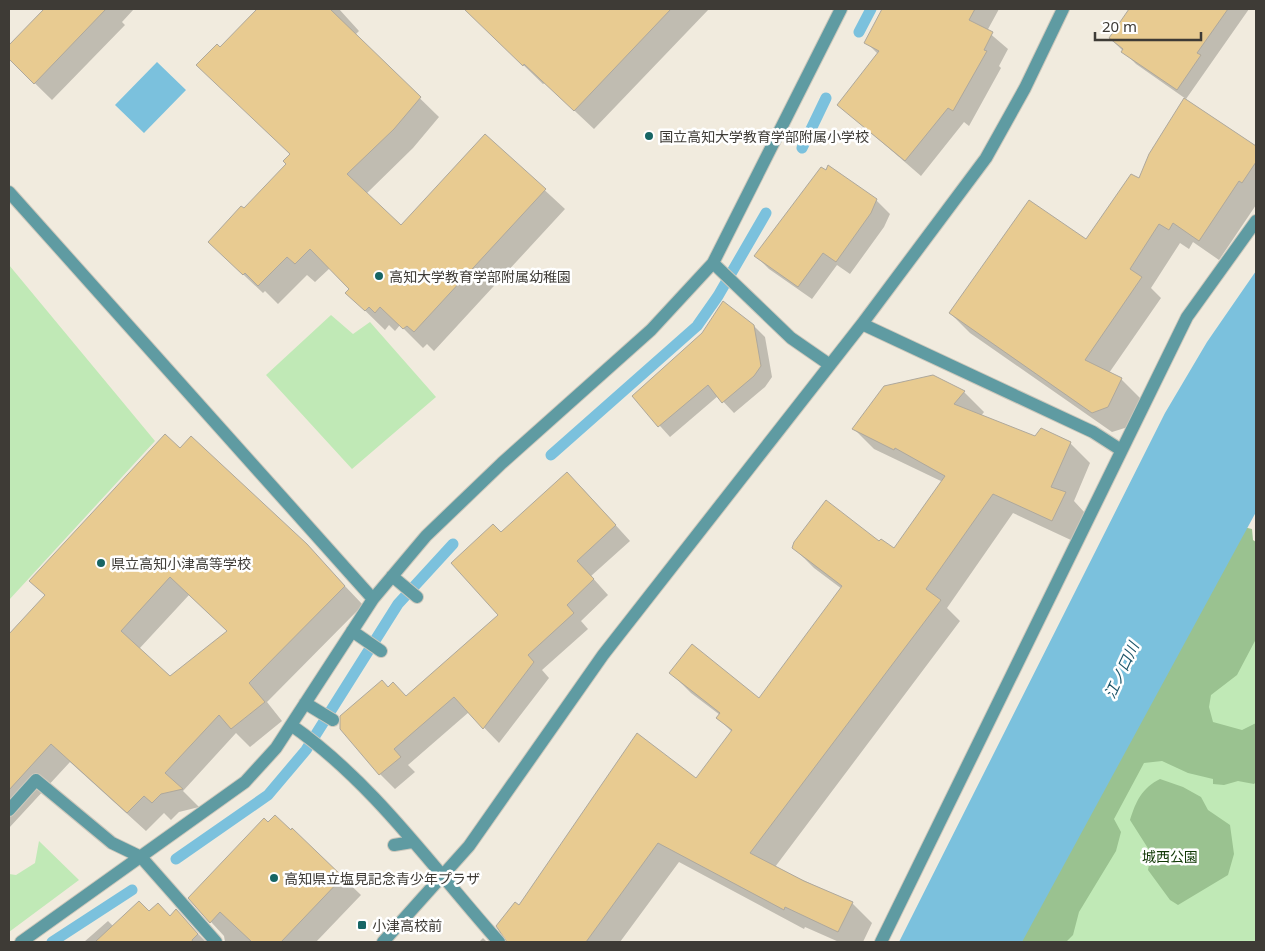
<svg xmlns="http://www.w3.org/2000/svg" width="1265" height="951" font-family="'Noto Sans','Noto Sans JP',sans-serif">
  <rect width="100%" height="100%" fill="#f1ebde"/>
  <path fill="#c0e9b6" d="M9,265L155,441L9,600Z
    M331,315L353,334L370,322L436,397L352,469L266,375Z
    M1256,546V942H1026Z
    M39,841L79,880L9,932V874L16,875L35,863Z"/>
  <path fill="#9ac290" d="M1239,526L1252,529L1253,540L1256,542V639L1237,675L1211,695L1209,707L1213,722L1242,730L1256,723V782L1254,784L1238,781L1224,785L1213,784V779L1188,773L1162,761L1144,763L1114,819L1121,832L1116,851L1079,912L1073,935L1066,942H1008Z
    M1160,779L1183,787L1201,797L1208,810L1230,825L1234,854L1228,875L1178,905L1170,900L1148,870L1151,853L1130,820C1136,801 1142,788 1160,779Z"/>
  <path fill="#7bc1dd" d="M157,62L186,90L144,133L115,105Z
    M1256,271V512L1022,942H899L1165,413L1207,342Z"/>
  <path fill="#0003" fill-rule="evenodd" d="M45,9H134L122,22L125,25L52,100L9,58V47Z
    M259,9H339L359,31L355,35L439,117L413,148L366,194L401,227L485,135L565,209L434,351L427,344L423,348L400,325L395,331L389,325L385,330L347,293L351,289L330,268L315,282L307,275L278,304L265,291L263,293L229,261L244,210L288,164L291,154L220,48Z
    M465,9H580L582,11L584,9H709L594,129L545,83L543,84Z
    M885,9H999L987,31L1008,49L999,66L1001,68L969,126L964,122L921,176L839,105L878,54L866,42Z
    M1131,9L1143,17L1149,9H1249L1186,99L1136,64L1110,38Z
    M1206,114L1256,147V205L1219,260L1193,242L1189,249L1180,243L1151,288L1161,298L1109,373L1121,379L1141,399L1128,427L1112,432L970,333L950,313L1087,241L1139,180L1153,147L1168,159Z
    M876,200L890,214L884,227L850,274L837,265L812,299L769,269L756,256Z
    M754,326L765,337L772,377L765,387L734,413L718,396L670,437L633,396Z
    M964,392L984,412L981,416L1036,437L1070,443L1090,463L1074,501L1085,513L1073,541L1013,513L947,608L960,621L775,867L852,903L872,923L863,942H839L805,927L804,929L679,862L620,942H507L520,907L696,780L732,732L718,718L720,715L691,693L671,673L759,700L842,589L814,568L794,548L879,543L895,550L943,482L874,449L854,429Z
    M180,450L306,545L363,605L267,702L282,721L250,747L236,733L183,791L199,807L179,812L171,820L164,813L146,831L70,762L9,828V636L46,596L31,581ZM189,595L228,631L170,677L139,649Z
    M582,488L630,541L591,576L608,595L581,621L588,629L542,670L549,678L499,743L469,712L408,765L415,772L395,789L380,774L388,688L406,697L500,615L501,533Z
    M268,824L291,832L293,830L361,895L316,942H225L224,936L189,898Z
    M176,911L206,942H84L108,921L114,927L149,912L170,917Z
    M483,938L487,942H479Z"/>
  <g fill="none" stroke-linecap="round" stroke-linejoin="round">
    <path stroke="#7bc1dd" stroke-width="11" d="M859,32L871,9
      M802,148L826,98
      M551,455L697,326L718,296L766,213
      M176,859L268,795L306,750L398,604L453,544
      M52,942L132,890"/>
  </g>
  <path fill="#e8cb91" stroke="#aea89c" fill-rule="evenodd" d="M44,9H106L34,84L9,59V45Z
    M257,9H330L421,97L394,129L347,174L401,225L485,134L546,189L414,332L407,326L403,329L380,307L375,313L369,307L365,311L345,293L349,289L310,249L295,264L287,257L258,286L245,273L243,275L208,242L241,206L244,208L286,164L283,161L290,154L196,65L217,44L220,47Z
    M464,9H671L574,111L524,64L523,66Z
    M882,9H975L969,20L993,32L984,50L987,51L953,111L948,108L905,161L837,105L879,51L864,43Z
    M1129,9H1228L1197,53L1201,55L1177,90L1121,52L1123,49L1109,38Z
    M1184,98L1256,146V162L1242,183L1239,181L1199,241L1173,223L1169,230L1159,224L1130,269L1142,277L1085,360L1122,378L1108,407L1092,413L949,313L1029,200L1086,239L1131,174L1139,178L1149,154Z
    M828,165L877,199L871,213L836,262L823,253L798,287L754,256L821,167L826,170Z
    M723,301L754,325L761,366L754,376L722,403L708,385L658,427L632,396L702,333Z
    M933,375L965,391L954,404L1035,436L1041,428L1071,442L1051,487L1066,492L1052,521L993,494L926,589L941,600L750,853L804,881L853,902L838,932L785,907L784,910L658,843L586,942H507L496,926L515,902L519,905L637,733L696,778L732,730L716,718L720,713L669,673L692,644L759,698L842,586L792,548L794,542L826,500L879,541L881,539L894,548L945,476L895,448L894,450L852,429L884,386Z
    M165,434L180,448L191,436L307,544L345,586L249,683L265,702L231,729L219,715L165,773L183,789L161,794L152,803L144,796L127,813L51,744L9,790V634L45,595L29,581ZM170,577L227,631L170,676L121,631Z
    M567,472L616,525L577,561L594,579L567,605L574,613L528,655L534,662L483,729L454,697L394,749L401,757L379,775L340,729V716L382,680L388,687L393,682L406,696L498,615L451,563L493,524L501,532Z
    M275,815L291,830L292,828L343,877L281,942H252L220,912L210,923L188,898L264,818L268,822Z
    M139,901L149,911L158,903L170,916L176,909L198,934L192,940L193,942H95Z"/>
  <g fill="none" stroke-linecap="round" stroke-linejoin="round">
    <defs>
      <path id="minor" d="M9,192L373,599
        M713,263L791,338L830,365
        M862,324L1093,432L1121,450
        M392,576L417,597
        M352,631L381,651
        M305,703L333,720
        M291,725C373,782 433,868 499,942
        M9,810L36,780L112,843L141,857L216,942
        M394,845L412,842
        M21,942L245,782L276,748L373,599L426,536L502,463L651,330L713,263L841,9
        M383,942L469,846L603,655L862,324L986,158L1025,88L1063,9
        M881,942L1187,317L1256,221"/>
    </defs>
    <use href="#minor" stroke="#cdc8bc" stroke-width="14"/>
    <use href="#minor" stroke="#5f9ba2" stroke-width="12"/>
  </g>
  <g fill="#176564" stroke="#fff" stroke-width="2">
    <circle cx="649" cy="136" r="5"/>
    <circle cx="379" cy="276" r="5"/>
    <circle cx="101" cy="563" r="5"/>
    <circle cx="274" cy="878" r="5"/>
    <rect x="357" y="920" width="10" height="10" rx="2.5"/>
  </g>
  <g text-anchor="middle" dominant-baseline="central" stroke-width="5" stroke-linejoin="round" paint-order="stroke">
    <g font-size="14" fill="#3e3b36" stroke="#fff" text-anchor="start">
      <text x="659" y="136">国立高知大学教育学部附属小学校</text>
      <text x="389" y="276">高知大学教育学部附属幼稚園</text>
      <text x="111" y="563">県立高知小津高等学校</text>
      <text x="284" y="878">高知県立塩見記念青少年プラザ</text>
      <text x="372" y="925">小津高校前</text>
    </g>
    <g font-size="14" fill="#103805" stroke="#fff">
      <text x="1170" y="856">城西公園</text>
    </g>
    <g font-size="15" font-style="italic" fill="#1c5569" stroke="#fff">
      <text transform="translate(1121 670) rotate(-65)">江ノ口川</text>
    </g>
  </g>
  <rect width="1265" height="951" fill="none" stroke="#3e3b36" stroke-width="20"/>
  <path d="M1095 32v8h106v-8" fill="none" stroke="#3e3b36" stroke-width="2.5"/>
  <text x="1102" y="32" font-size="15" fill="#3e3b36" stroke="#ffffff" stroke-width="4" paint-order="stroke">20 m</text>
</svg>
